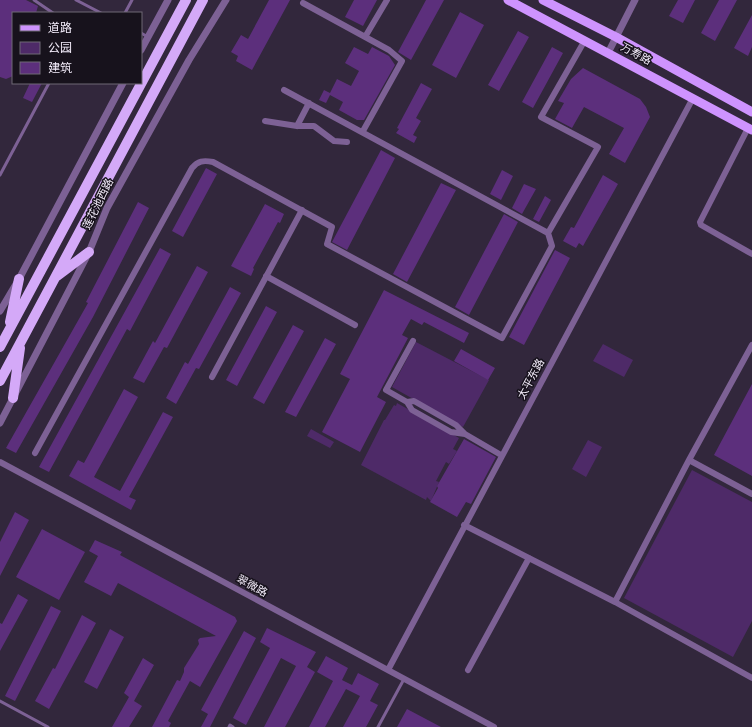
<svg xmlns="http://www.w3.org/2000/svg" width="752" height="727" font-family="Signika,'Noto Sans SC',sans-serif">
  <rect width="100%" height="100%" fill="#32273c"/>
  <path fill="#4e2a68" d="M416,342L489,380L463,427L392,387Z
    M603,344L633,360L624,377L593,361Z
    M397,403L459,438L453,449L457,451L449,464L446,462L436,481L439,482L431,501L427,497L426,500L361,465L384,420H385L394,405L396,406Z
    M311,429L334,442L330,448L307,436Z
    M588,440L602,447L586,477L572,469Z
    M692,470L752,502V621L733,657L624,598Z"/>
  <path fill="#5c2f7c" d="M0,0H26L38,6L36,13H13V76L6,79L0,77Z
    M269,0H290L252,70L236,61L238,56L231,52L241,35L248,39Z
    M354,0H377L363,26L345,17Z
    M426,0H444L411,60L398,52Z
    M678,0H695L683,23L669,16Z
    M719,0H737L715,41L701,33Z
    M460,12L484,25L456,78L432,65Z
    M752,15V47L748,56L734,48Z
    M518,31L529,37L499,91L488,85Z
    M354,47L368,54L372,47L389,56L395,65L364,120H357L339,110L343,102L330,95L326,103L319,100L324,90L330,93L337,79L351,86L359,71L345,63Z
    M552,47L563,53L533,108L522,102Z
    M583,68L640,99L646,107L650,117L625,163L609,154L624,128L584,107L572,128L555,119L564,103L558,101L571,79Z
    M30,83H42L32,102L23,98Z
    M421,83L432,89L416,118L421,121L413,135L417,137L414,143L396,133L399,129L397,128Z
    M381,150L395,158L347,250L332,242Z
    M206,168L217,174L183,237L172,231Z
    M502,170L513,176L501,200L490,194Z
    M603,175L618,184L583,246L579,243L576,248L563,241L571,227L574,228Z
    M441,183L456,190L407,282L393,274Z
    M524,184L536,189L522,214L512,208Z
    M545,196L551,200L539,222L533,219Z
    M138,202L149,208L93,317L16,453L6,448L88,303L86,302Z
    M265,204L284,214L280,223L278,222L253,268L254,269L251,276L231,266Z
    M504,214L518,222L469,315L455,307Z
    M160,248L171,254L130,331L127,329L49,472L39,467Z
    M555,250L570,258L524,345L509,337Z
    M197,266L208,272L167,348L164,347L144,383L133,378L153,341L155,343Z
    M230,287L241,293L199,369L196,368L176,404L166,398L185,362L188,364Z
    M384,290L469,333L464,343L424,322L422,325L411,319L402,335L408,338L377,397L386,402L360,452L322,432L350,379L340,374Z
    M266,306L277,312L237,386L226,380Z
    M293,325L304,331L264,404L253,398Z
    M325,338L336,344L296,417L285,412Z
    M461,349L495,368L488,380L454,361Z
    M752,384V476L714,455Z
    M124,389L138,397L94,477L120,491L163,412L173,417L129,497L136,500L131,510L69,476L78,460L84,463Z
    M464,439L496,457L471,504L466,502L457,517L430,502L438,488L437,486Z
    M15,512L29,520L0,576V542Z
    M42,529L85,552L59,600L16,577Z
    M95,540L122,552L120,555L235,617L237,621L200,687L190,681L168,721L171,723L169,727H152L177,680L180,681L184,672V668L199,644L198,640L200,638L216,636L118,583L111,596L84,582L98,556L89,551Z
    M18,594L28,600L0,651V623L2,624Z
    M51,606L61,611L15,701L5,696Z
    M82,615L96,623L49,709L35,701L53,668L55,669Z
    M267,628L316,652L307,667L315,672L285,727H264L296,666L281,658L246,725L233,718L270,648L260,642Z
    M110,629L124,637L97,689L84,682Z
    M244,631L256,638L210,727H201L208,714L201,710Z
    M326,656L348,668L342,680L352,685L358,673L379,684L370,701L378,705L366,727H343L360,696L346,689L325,727H309L333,681L317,672Z
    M143,658L154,665L134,701L142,706L129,727H112L129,697L124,693Z
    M407,709L441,727H397Z"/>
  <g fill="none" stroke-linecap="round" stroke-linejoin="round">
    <path stroke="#7d6195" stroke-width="3" d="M34,0L53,13
      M76,0L101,13
      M125,13L132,0
      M141,33L148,37
      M0,175L49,83
      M0,701L48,727
      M229,727L230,725L233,727
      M378,727L404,679"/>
    <path stroke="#7d6195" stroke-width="6" d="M303,3L389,50L402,61L363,131
      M365,37L387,0
      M265,121L297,126H314L334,141L347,142
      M297,126L309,103
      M748,128L700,222L701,225L752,254
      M548,233L598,147L541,117L585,40
      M266,276L355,325
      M413,341L386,390L407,402L412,410L451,432L465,434L501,455
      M212,377L302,210
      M407,402L414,401L456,425L465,434
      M35,453L192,168C198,161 203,160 213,162L332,227L327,244L502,338L552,246L548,233L284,90
      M689,460L752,494
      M0,462L494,727
      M464,525L615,602L752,678
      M615,602L689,460L752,345
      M388,670L693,98
      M468,670L529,558"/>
    <path stroke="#7d6195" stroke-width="7" d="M141,50L168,0
      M608,53L635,0
      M0,311L19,279L123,83
      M0,423L89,252L107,208L189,60L226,0"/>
    <path stroke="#ce93fe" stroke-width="9" d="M508,0L752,130
      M543,0L616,37L752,112"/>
    <path stroke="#d4a9f8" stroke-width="10" d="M57,276L89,252
      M10,322L19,279
      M0,347L186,0
      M0,381L203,0
      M13,398L20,348"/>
  </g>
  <g text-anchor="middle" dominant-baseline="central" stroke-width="3" stroke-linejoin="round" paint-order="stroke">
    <g font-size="11" fill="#f3ecfa" stroke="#17121c">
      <text transform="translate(636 54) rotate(28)">万寿路</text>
      <text transform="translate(98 204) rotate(-64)">莲花池西路</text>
      <text transform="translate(531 379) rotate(-62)">太平东路</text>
      <text transform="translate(252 586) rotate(28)">翠微路</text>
    </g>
  </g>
  <rect x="12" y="12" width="130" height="72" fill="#17121c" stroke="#6f6975"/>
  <rect x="20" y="25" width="20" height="6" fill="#ce93fe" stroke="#6f6975"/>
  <text x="48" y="32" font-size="12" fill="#f3ecfa">道路</text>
  <rect x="20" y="42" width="20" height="12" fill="#4e2a68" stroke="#6f6975"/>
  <text x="48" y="52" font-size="12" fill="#f3ecfa">公园</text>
  <rect x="20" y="62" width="20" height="12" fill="#5c2f7c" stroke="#6f6975"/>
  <text x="48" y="72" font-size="12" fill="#f3ecfa">建筑</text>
</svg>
